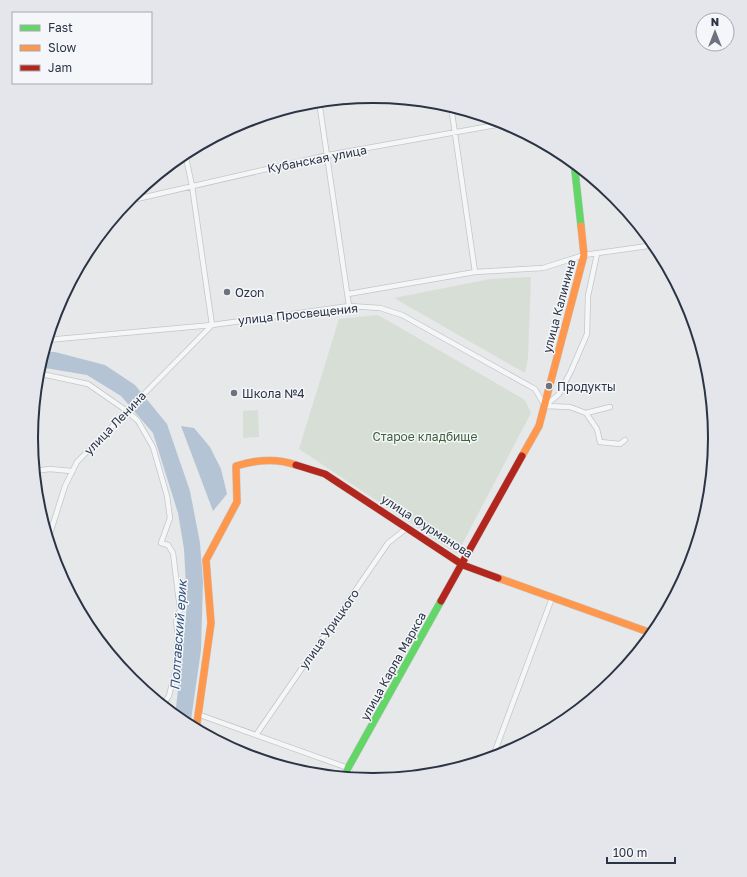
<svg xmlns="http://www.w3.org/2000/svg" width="747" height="877" font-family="'Golos Text',sans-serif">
  <rect width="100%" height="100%" fill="#e6e8ea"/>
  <path fill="#d6ded6" d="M531,277L528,358L525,373L394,298L490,279Z
    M378,315L525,400L531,413L457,554L299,449L339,319Z
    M258,410L259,437L243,438V411Z"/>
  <path fill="#b4c4d5" d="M44,352H55L105,365L135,385L167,424L190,491L200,543L203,582L201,650L190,727L175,717L187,605L184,549L178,513L153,433L121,396L87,375L39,367Z
    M181,426L194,428L210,447L221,469L227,494L213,511Z"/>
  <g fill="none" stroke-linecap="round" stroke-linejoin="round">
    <defs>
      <path id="street" d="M319,101L349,306
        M451,106L475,272
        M128,201L328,155L507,123
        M348,294L475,272L543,268L584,255L655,245
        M47,340L212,325L349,306L380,308L402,315L535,389L545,406
        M37,373L88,384L127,411L138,421L153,447L167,496L170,518L161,543L168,545L173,553L180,610L176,622L178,635L175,671L169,696L162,706
        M545,406L559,394L571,371L587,334L588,296L597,254
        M545,406L570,407L586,413L610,407
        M586,413L597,429L600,442L620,444L625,440
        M34,471L50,469L71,471
        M48,540L65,486L77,462L212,325L192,186L185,153
        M200,715L348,768L352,776L362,780
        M256,735L388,543L407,528
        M492,759L552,598"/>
      <path id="fast" d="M574,162L581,226
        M345,778L348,768L441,601"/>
      <path id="slow" d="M522,456L539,426L584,255L581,226
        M498,578L654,634
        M196,730L211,623L206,560L237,502L236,466C255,460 277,458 296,465"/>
      <path id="jam" d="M296,465L325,474L463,565L498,578
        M441,601L522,456"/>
    </defs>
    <use href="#street" stroke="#c4c6c8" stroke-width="6"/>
    <use href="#fast" stroke="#c4c6c8" stroke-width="8"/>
    <use href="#slow" stroke="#c4c6c8" stroke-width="8"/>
    <use href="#jam" stroke="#c4c6c8" stroke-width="8"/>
    <use href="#street" stroke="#f5f6f7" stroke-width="4.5"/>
    <use href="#fast" stroke="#63d668" stroke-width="7"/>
    <use href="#slow" stroke="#ff974d" stroke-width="7"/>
    <use href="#jam" stroke="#b3261e" stroke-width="7"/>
  </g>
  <g fill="#6c737f" stroke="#f4f6f9" stroke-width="1.5">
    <circle cx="227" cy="292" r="4"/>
    <circle cx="549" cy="386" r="4"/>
    <circle cx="234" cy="393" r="4"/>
  </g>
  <g text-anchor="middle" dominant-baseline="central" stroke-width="3" stroke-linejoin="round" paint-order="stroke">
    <g font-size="12" fill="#2b3445" stroke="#f4f6f9">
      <text transform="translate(317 159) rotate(-11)">Кубанская улица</text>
      <text transform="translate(559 306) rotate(-75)">улица Калинина</text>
      <text transform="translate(298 314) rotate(-6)">улица Просвещения</text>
      <text transform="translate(115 423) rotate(-46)">улица Ленина</text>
      <text transform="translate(427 526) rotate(33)">улица Фурманова</text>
      <text transform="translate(329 629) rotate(-55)">улица Урицкого</text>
      <text transform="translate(393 666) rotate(-61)">улица Карла Маркса</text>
    </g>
    <g font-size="12" fill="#2b3445" stroke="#f4f6f9" text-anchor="start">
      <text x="235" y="292">Ozon</text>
      <text x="557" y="386">Продукты</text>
      <text x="242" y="393">Школа №4</text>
    </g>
    <g font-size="12" fill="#3f6138" stroke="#f4f6f9">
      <text x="425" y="436">Старое кладбище</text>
    </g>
    <g font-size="13" font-style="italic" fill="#34527a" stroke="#f4f6f9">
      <text transform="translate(178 635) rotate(-86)">Полтавский ерик</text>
    </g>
  </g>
  <path d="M0 0H747V877H0ZM38 438a335 335 0 1 1 670 0a335 335 0 1 1-670 0Z" fill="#e4e6eb" fill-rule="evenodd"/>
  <path fill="none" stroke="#2b3445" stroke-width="2" d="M38 438a335 335 0 1 1 670 0a335 335 0 1 1-670 0Z"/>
  <rect x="12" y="12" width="140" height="72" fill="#f4f6f9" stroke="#a4a8b1"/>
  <rect x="20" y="25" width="20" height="6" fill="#63d668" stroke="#a4a8b1"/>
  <text x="48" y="32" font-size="12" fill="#2b3445">Fast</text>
  <rect x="20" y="45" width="20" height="6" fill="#ff974d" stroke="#a4a8b1"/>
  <text x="48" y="52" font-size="12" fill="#2b3445">Slow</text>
  <rect x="20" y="65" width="20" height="6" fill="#b3261e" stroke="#a4a8b1"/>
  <text x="48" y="72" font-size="12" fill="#2b3445">Jam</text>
  <g transform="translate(715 32)"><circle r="19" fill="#f4f6f9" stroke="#a4a8b1"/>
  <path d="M0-3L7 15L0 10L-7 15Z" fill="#6c737f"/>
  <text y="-6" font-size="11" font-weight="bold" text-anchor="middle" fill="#2b3445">N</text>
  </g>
  <path d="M607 857v6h68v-6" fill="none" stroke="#2b3445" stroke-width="2"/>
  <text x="613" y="857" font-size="12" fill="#2b3445" stroke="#f4f6f9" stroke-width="3" paint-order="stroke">100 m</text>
</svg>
